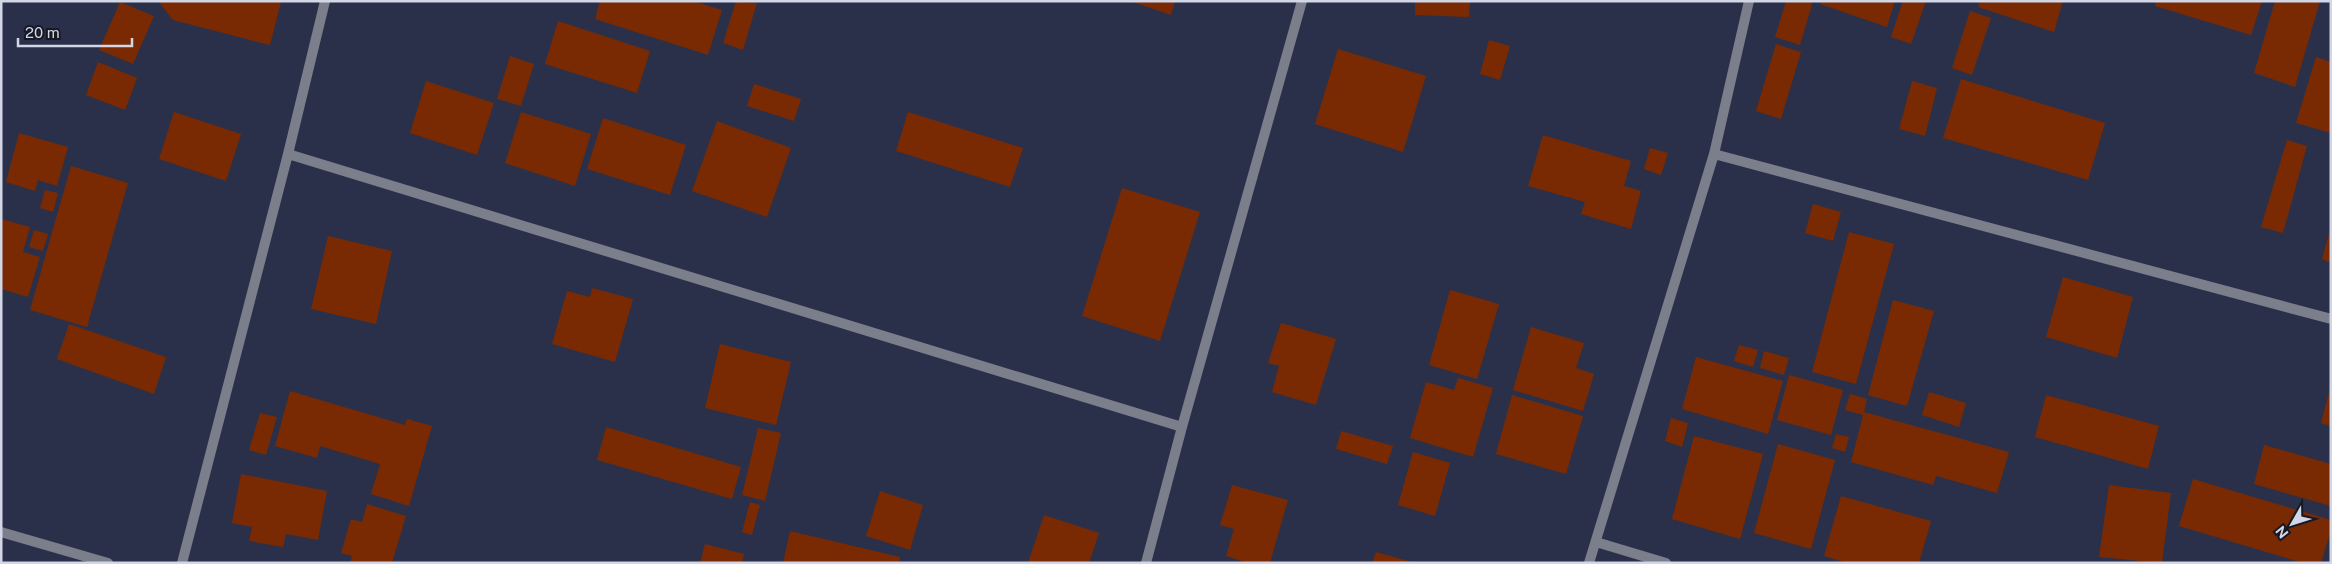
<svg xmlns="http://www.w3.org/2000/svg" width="2332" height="564" font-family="'Public Sans',sans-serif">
  <rect width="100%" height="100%" fill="#2a3049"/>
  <path fill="#792a02" d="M158,1H277L281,2L270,45L173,20Z
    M600,1H693L722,10L708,55L595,19Z
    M736,1L757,3L743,50L723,43Z
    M1130,1H1175L1171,15Z
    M1415,1H1470L1469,17L1415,15Z
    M1786,1H1813L1800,45L1775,37Z
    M1821,1H1895L1887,27L1820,4Z
    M1903,1H1926L1911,44L1891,37Z
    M1980,1H2063L2054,32L1978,7Z
    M2156,1H2262L2251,35L2155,6Z
    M2275,1H2320L2295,87L2254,73Z
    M120,2L154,16L133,64L99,50Z
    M1970,11L1991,18L1972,75L1952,68Z
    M558,21L650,51L637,93L545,64Z
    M1489,40L1510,46L1500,80L1480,74Z
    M1776,44L1801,52L1781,119L1756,111Z
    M1338,49L1426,76L1403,152L1315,124Z
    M510,56L534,64L521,106L497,99Z
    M2316,57L2331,62V133L2296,123Z
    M98,62L137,78L125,110L86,95Z
    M1961,79L2105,123L2088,180L1943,138Z
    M426,81L494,103L477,155L410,133Z
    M1912,81L1937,88L1925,136L1899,129Z
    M754,84L801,99L794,121L747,106Z
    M174,112L241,134L226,181L159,159Z
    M521,112L591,134L575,186L505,163Z
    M908,112L1023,148L1010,187L896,151Z
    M603,118L686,145L670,195L587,169Z
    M717,121L791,148L767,217L692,191Z
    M19,133L68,147L57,186L38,180L35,191L6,182Z
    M1543,135L1631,161L1624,186L1641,191L1631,229L1581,214L1585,202L1528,186Z
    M2287,140L2307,146L2283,233L2261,227Z
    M1650,148L1668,153L1661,175L1644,169Z
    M71,166L128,183L87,327L30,310Z
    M1122,188L1200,212L1160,341L1082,316Z
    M45,190L58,193L53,212L40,208Z
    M1813,204L1841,212L1833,241L1805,233Z
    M1,219L30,227L23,252L40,257L28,297L1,289Z
    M34,230L48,234L43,251L29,247Z
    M2330,230H2331V263L2322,259Z
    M1849,232L1894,244L1856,384L1812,372Z
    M328,236L392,251L376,324L311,309Z
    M2063,277L2133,297L2117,358L2046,337Z
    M592,288L633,299L615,362L552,344L567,291L590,297Z
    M1450,290L1499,304L1477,379L1429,365Z
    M1893,300L1934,311L1907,406L1868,395Z
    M1281,323L1336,339L1316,405L1272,392L1279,366L1268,363Z
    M69,324L166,357L154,394L57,359Z
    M1531,327L1584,343L1576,368L1594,374L1583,411L1513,390Z
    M720,344L791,362L776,425L705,408Z
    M1739,345L1758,350L1753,367L1734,361Z
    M1764,351L1789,358L1784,375L1760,368Z
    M1696,357L1783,381L1768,434L1682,409Z
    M1789,375L1843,390L1831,435L1777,420Z
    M1458,378L1493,388L1473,457L1410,438L1426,382L1454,390Z
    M2330,389H2331V426L2321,423Z
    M290,391L405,425L407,419L432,426L409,506L371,494L380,464L320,446L317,458L275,446Z
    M1929,392L1966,403L1959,427L1922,415Z
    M1850,394L1867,399L1864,412L2009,452L1997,493L1936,476L1933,485L1851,462L1863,415L1845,410Z
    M1512,395L1583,416L1566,474L1496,454Z
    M2046,395L2159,426L2148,469L2035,437Z
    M260,413L277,417L266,455L249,450Z
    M1671,418L1688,423L1682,447L1665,441Z
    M606,427L741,467L732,499L597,460Z
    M758,428L781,433L765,501L742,495Z
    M1341,431L1393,446L1387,464L1336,449Z
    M1836,434L1849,437L1845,452L1832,448Z
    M1694,436L1763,454L1740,539L1672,519Z
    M1778,444L1835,460L1811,549L1754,533Z
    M2264,445L2331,464V506L2254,484Z
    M1413,452L1450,463L1435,516L1398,505Z
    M241,474L327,491L318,540L286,534L283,547L249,541L252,527L232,523Z
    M2193,479L2331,520V530L2321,563H2303L2179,526Z
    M1232,485L1288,500L1270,563H1248L1226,556L1234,529L1220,525Z
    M2109,485L2171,493L2162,563L2099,557Z
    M880,491L923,505L910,550L866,536Z
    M1841,496L1931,521L1919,563H1847L1824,556Z
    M750,502L760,505L752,535L742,532Z
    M367,504L406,516L392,563H350L352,556L341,553L351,519L362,522Z
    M1044,515L1099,533L1089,563H1028Z
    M790,531L900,557L899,563H783Z
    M705,544L744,554L742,563H700Z
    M1376,552L1412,562V563H1372Z"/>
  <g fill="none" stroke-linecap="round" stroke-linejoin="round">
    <path stroke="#7b7f8c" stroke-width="10" d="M288,154L1182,427
      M1714,154L2331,319
      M1,532L108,563
      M1596,542L1666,563
      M182,563L288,154L325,1
      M1146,563L1182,427L1302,1
      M1589,563L1714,154L1749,1"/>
  </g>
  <rect width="2332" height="564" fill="none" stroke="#d2d6e6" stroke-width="5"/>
  <g transform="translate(2292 524) rotate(231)" stroke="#161924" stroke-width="4" paint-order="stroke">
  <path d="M0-4L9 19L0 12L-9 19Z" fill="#d2d6e6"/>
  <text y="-8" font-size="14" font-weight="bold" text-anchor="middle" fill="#d2d6e6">N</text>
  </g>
  <path d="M18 38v8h114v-8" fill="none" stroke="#d2d6e6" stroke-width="2.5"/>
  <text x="25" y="38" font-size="15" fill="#d2d6e6" stroke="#161924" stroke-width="4" paint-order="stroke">20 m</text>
</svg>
